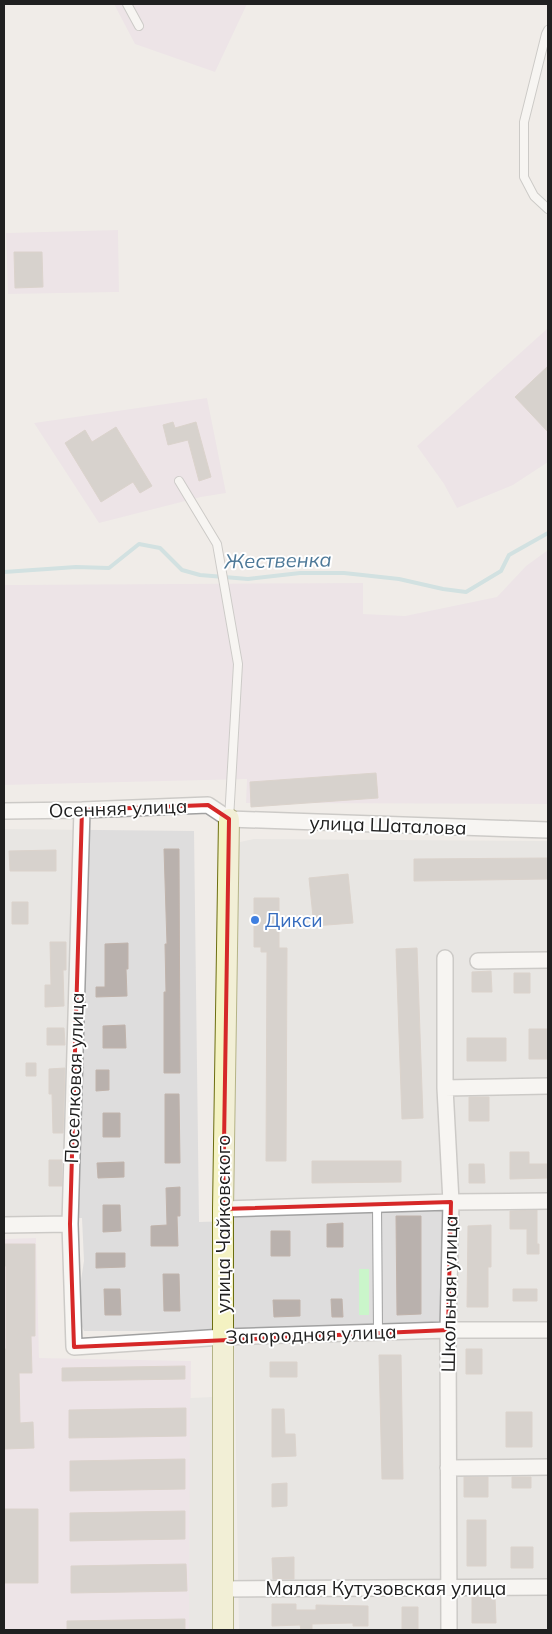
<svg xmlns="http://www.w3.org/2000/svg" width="552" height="1634" font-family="Mulish,sans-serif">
  <rect width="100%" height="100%" fill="#f0ece8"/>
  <path fill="#dedddd" d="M4,829L194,831L199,1222L230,1221L233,865L240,842L254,839L548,841V1630H239L234,1331H84L76,1313L84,1261L82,1218L4,1219Z"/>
  <path fill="#e8dae7" d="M114,4H247L215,72L135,44Z
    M118,230L119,292L8,294L6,233Z
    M548,328V462L513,485L457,508L444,484L417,446Z
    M207,398L226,493L201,497L99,523L34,423Z
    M548,550V804L246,803L247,779L4,785V585L363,583V614L405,616L497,597L526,566Z
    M36,1238L39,1358L191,1361L189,1630H4V1239Z"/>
  <path fill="#caf5ca" d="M359,1269H369V1315H359Z"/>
  <path fill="#e0e0e0" d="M213,1397V1630H189L190,1398Z"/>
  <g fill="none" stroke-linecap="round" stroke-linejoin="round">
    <path stroke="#add3d9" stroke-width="4" d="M4,572L76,567L109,568L139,544L160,548L182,570L200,575L248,579L300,573H344L399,579L443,589L466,592L501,571L509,555L548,533"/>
  </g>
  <path fill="#b9b1ad" stroke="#c0b3ab" d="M14,252H42L43,287L15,288Z
    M548,366V432L515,397Z
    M173,422L175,428L196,422L211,477L199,481L188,440L168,445L163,425Z
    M116,427L152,486L140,493L133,482L101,502L65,443L85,430L92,442Z
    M376,773L378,798L251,807L250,782Z
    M164,849H179L180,1073H164V992H166L165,944H167Z
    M56,850V871H10L9,851Z
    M548,858V879L414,881V859Z
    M348,874L353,923L314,926L309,878Z
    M254,898H279V948H287L286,1161H266L267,952H261V947H254Z
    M12,902H28V924H12Z
    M50,942H66V970H63L64,1006L45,1007V985H51Z
    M128,943V969H126L127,996L96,997V987H105V944Z
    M417,948L423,1118L402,1119L396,949Z
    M491,971L492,992H472V972Z
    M514,973H530V993H514Z
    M125,1025L126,1048H103V1026Z
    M47,1028H64L65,1045H47Z
    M529,1029H548V1059H529Z
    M467,1038H506V1061H467Z
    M26,1063H36V1076H26Z
    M65,1068L63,1133H53L52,1094H49V1069Z
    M96,1070H109V1090L96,1091Z
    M165,1094H179L180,1163H165Z
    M469,1097H489V1121H469Z
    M103,1113H120V1137H103Z
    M510,1152H529V1164H548V1178L510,1179Z
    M49,1160H62V1186H49Z
    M312,1161H401V1182L312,1183Z
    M124,1162V1177L98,1178L97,1163Z
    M469,1164H484L485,1183H469Z
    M180,1187V1216H177L178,1246H151V1226L167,1225L166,1188Z
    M103,1205H120L121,1231L103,1232Z
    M537,1210V1244H539V1254H527V1229H510V1211Z
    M396,1216H421V1314L397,1315Z
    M343,1223V1247H327V1224Z
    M491,1225V1267H488V1307H467L468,1226Z
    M271,1231H290V1256H271Z
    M4,1244H35V1336H31L32,1373H19L20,1423L33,1422L34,1448L4,1449V1349H6V1266H4Z
    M96,1253H125V1267L96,1268Z
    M163,1274H179L180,1311H164Z
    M104,1289H120L121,1315H105Z
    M513,1289H537V1301H513Z
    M331,1299H342L343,1317H332Z
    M273,1300H300V1316L274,1317Z
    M466,1349H482V1374H466Z
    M379,1355H401L403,1479H382Z
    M270,1362H297V1377H270Z
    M185,1366V1379L62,1381V1368Z
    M186,1408V1436L69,1438V1410Z
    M272,1409H284L285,1434H295L296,1456L272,1457Z
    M506,1412H532V1447H506Z
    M185,1459V1489L70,1491V1461Z
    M464,1477H488V1497H464Z
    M512,1477H531V1488H512Z
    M287,1483V1506L272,1507V1484Z
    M4,1509H38V1583H4Z
    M185,1511V1539L70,1541V1513Z
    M467,1520H486V1566H467Z
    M511,1547H533V1568H511Z
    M294,1557V1579H273L272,1558Z
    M186,1564L187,1591L71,1593V1566Z
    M472,1597H495L496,1623H472Z
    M272,1604H296V1610H316V1605L368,1606V1626H353V1623L312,1624V1630H301L300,1625L272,1626Z
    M402,1607H418V1630H402Z
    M185,1619V1630H67V1621Z"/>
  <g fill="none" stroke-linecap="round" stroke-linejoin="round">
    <defs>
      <path id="lane" d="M127,4L139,26
        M548,30L546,34L524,122V177L534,196L548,209
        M179,481L217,544L238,664L229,819
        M377,1204L378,1332"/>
      <path id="street" d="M82,810L70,1224L74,1347L223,1337L448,1330H548
        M4,811L82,810L208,805L229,819L548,830
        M445,958V1088L451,1202L448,1330L449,1630
        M478,961L548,960
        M445,1088L548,1086
        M223,1209L451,1202L548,1201
        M4,1225L70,1224
        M448,1468L548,1467
        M223,1589L548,1587"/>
      <path id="secondary" d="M223,1630V1209L229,819"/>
    </defs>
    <use href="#lane" stroke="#a1a1a1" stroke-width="10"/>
    <use href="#street" stroke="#a1a1a1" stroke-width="18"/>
    <use href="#secondary" stroke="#6c6e10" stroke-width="22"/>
    <use href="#lane" stroke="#fff" stroke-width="8"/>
    <use href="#street" stroke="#fff" stroke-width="15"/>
    <use href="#secondary" stroke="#f4f2c2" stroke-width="20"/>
  </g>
  <path d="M0 0H552V1634H0ZM208,805L229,819L223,1209L451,1202L448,1330L74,1347L70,1224L82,810Z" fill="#f0ece8" fill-opacity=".55" fill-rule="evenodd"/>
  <path fill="none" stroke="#d62828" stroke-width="4" stroke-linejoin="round" d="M208,805L229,819L223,1209L451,1202L448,1330L74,1347L70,1224L82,810Z"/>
  <circle fill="#3f7fe0" stroke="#fff" stroke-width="2" cx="255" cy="920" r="5"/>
  <g text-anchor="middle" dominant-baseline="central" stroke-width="4" stroke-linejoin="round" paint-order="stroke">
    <g font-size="19" fill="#202020" stroke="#fff">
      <text transform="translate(118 808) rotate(-2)">Осенняя улица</text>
      <text transform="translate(388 825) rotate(2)">улица Шаталова</text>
      <text transform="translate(74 1078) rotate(-88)">Поселковая улица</text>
      <text transform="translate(223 1224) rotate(-90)">улица Чайковского</text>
      <text transform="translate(449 1294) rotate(-89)">Школьная улица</text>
      <text transform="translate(311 1334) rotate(-2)">Загородная улица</text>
      <text x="386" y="1588">Малая Кутузовская улица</text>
    </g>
    <g font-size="19" fill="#366cbe" stroke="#fff" text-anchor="start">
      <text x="265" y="920">Дикси</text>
    </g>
    <g font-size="20" font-style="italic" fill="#4e7998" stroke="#fff">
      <text transform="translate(278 560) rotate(-1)">Жественка</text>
    </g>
  </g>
  <rect width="552" height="1634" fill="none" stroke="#202020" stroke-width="10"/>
</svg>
